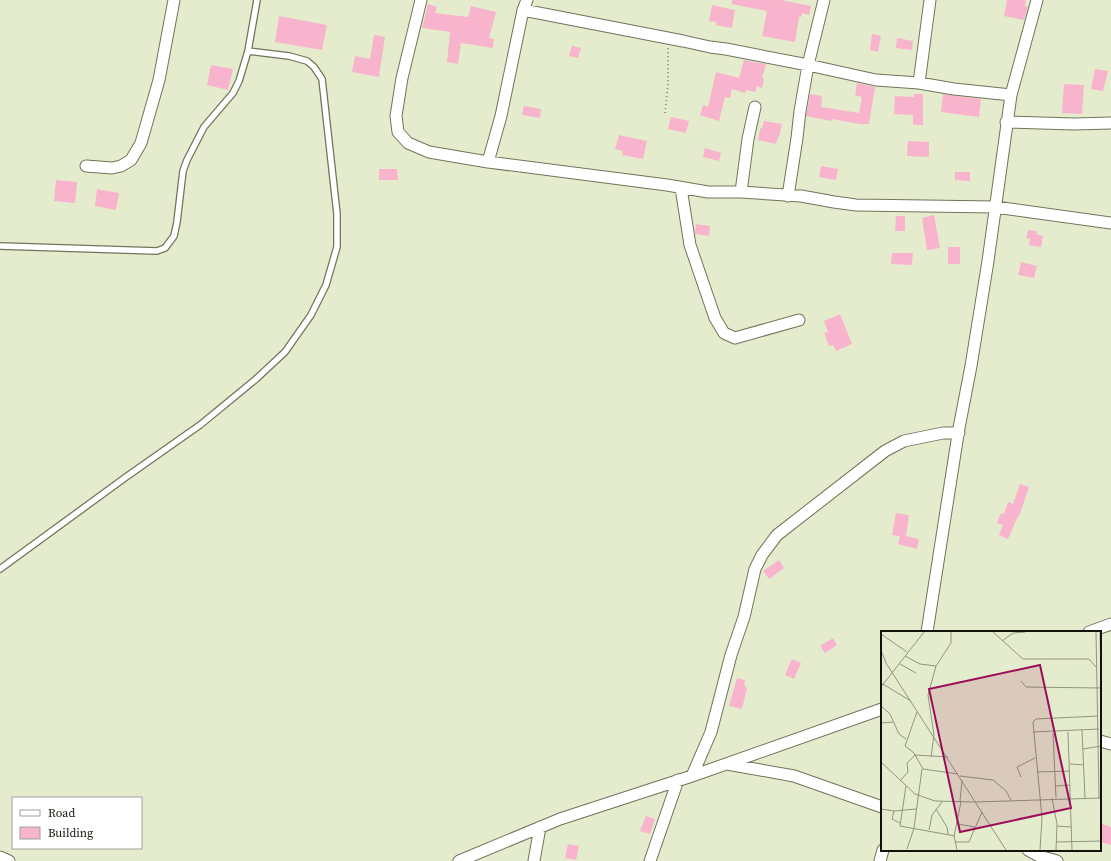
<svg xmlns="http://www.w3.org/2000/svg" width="1111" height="861" font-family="'Source Serif 4',serif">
  <rect width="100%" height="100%" fill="#e5ecce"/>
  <path fill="#f8b4cc" d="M732,0H781L811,6L809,15L802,13L801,17H799L795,42L762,36L767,11L732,4Z
    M1007,0H1026L1025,6L1028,7L1024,20L1004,16Z
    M428,4L437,7L435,13L468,17L471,6L496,12L489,38L494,39L493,48L461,43L458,64L447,62L450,32L422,28Z
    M712,5L735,10L732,28L716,25L717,22L709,21Z
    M279,16L327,25L322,50L275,42Z
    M872,34L881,36L878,52L870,50Z
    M374,35L385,37L379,77L352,72L355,56L370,59Z
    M897,38L913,41L912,50L896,48Z
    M572,46L581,48L578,58L569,56Z
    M744,60L766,64L762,78L764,79L762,88L757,86L755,92L746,90L745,93L732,89L730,98L725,97L719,121L700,115L703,105L708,107L716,72L739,78Z
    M211,65L233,69L228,90L207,85Z
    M1095,69L1108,71L1103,91L1091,89Z
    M857,83L875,87L869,124H860L832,119L831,121L806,116L810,94L822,96L821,107L859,113L862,97L855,95Z
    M1064,84L1084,85L1082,114L1062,113Z
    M914,94H923V125H913V115L894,114L895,96L914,97Z
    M943,94L981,99L979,117L941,112Z
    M524,106L541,109L540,118L522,115Z
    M671,117L689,121L686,133L668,129Z
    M764,121L782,124L779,137H778L776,144L758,140L760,129L762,128Z
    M619,135L647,141L643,159L622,155L623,151L615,149Z
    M908,141L929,142V157L907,156Z
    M705,148L721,153L719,161L703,157Z
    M821,166L838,169L836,180L819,177Z
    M379,169H397L398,180H379Z
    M955,172H970V181L955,180Z
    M56,180L77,182L75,203L54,201Z
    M97,189L119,193L116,210L95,206Z
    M934,215L940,248L927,250L922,218Z
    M896,216H905V231H895Z
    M696,224L710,226L709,236L695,234Z
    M1028,230L1037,231L1036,234L1043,236L1041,247L1029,245L1030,239L1026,238Z
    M948,247H960V264H948Z
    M892,253H913L912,265L891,264Z
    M1021,262L1037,266L1034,278L1018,275Z
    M840,314L852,344L836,351L833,345L829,346L824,333L828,332L824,321Z
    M1020,484L1029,487L1019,517L1018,516L1008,539L999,535L1003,525L997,523L1001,513L1004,514L1008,502L1013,504Z
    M896,513L909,515L906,536L919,539L917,549L898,544L900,536L892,535Z
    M779,560L784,568L769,579L763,571Z
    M833,638L837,645L825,653L820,646Z
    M792,659L801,663L794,679L785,675Z
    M737,678L745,680L744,685H746L745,688H747L742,709L729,706Z
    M646,816L655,819L650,834L640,831Z
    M1100,823L1111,827V845L1100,842Z
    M568,844L579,846L576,860L565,858Z"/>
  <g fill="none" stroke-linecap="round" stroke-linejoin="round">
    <defs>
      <path id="lane" d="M0,246L157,251L165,248L174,236L177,222L183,171L187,160L204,127L233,93L239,81L248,51L257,0
        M0,569L126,477L200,425L256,379L285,352L311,315L326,285L337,247V214L322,79L314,67L307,61L289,56L248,51"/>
      <path id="street" d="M421,0L402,78L396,116L398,132L408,143L429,152L488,162L667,185L708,192H741L801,196L834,202L856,205L995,207L1111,223
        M523,10L683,41L710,47L726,49L808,65L876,80L919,83L954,89L1011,95
        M919,83L930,0
        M1006,122L1074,124L1111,123
        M488,162L501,116L523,10L527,0
        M86,166L112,168L121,166L131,160L141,143L159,80L174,0
        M681,188L690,245L715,318L724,333L735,338L799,320
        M741,192L748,139L755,107
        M788,196L797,138L800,111L808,65L824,0
        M927,632L959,428L971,366L988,261L1011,95L1037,0
        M1089,632L1111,624
        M1100,741L1111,744
        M727,764L794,776L882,807
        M692,776L711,732L731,655L744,617L755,569L762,555L777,535L885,451L904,441L943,433H959
        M1028,850L1039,856L1057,861
        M0,857L9,861
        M459,861L560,819L692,776L882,709
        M534,861L540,827
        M650,861L678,780
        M880,861L883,850"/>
    </defs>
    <use href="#lane" stroke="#6f755a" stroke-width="8"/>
    <use href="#street" stroke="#6f755a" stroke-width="13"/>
    <path stroke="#898e79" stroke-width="2" stroke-dasharray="1 3" stroke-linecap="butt" d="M665,113L668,84V48"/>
    <use href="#lane" stroke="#fff" stroke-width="5.5"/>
    <use href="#street" stroke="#fff" stroke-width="11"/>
  </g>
  <g transform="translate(881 631)">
    <rect width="220" height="220" fill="#e5ecce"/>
    <path fill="none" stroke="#90957f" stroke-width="1" d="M112,1L142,28H208L216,37M215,1L218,167M219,1L220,46M0,3L26,21M121,10L132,2L144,1M0,19L5,32L125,219M24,25L39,33L55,35M19,33L35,42M140,50L145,56L220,57M0,52L30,70M0,56L43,1M0,75L9,83L18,103L25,108M36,81L24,115L33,122L42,138L77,143M0,92L12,91M201,99L204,167M152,101L218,98M187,101L191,219M172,102L175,167M202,118L220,115M50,126L53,104L47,64L55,35L70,12V1M0,131L34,163L54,170L95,171L220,167M189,133L203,134M156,141L189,140M79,145L112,149L125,160L130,169M140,146L136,136L154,127M19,150L27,141L26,132L34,124L67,126M25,155L19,195L74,205M174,155L189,154M171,167L176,193L175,219M79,171L81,149M0,178L13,180L35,178M55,178L66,196L67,203M13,180L11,188L19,192M77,193L94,196M176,195L190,196M48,199L51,184L61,171M74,211H88L101,181M175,211L220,210M26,218L33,197L41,138M76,219L73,205L80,171M159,219L161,187L152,91L155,88L217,85"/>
    <path fill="#9c0c5a" fill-opacity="0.15" stroke="#9c0c5a" stroke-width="2" d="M159,34L190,177L79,201L48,58Z"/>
    <rect width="220" height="220" fill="none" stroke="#111309" stroke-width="2"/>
  </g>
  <rect x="12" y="797" width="130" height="52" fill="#ffffff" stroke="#a0a19d"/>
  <rect x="20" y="810" width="20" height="6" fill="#ffffff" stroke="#a0a19d"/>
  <text x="48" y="817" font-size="12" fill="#111309">Road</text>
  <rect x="20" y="827" width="20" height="12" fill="#f8b4cc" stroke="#a0a19d"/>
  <text x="48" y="837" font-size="12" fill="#111309">Building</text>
</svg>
